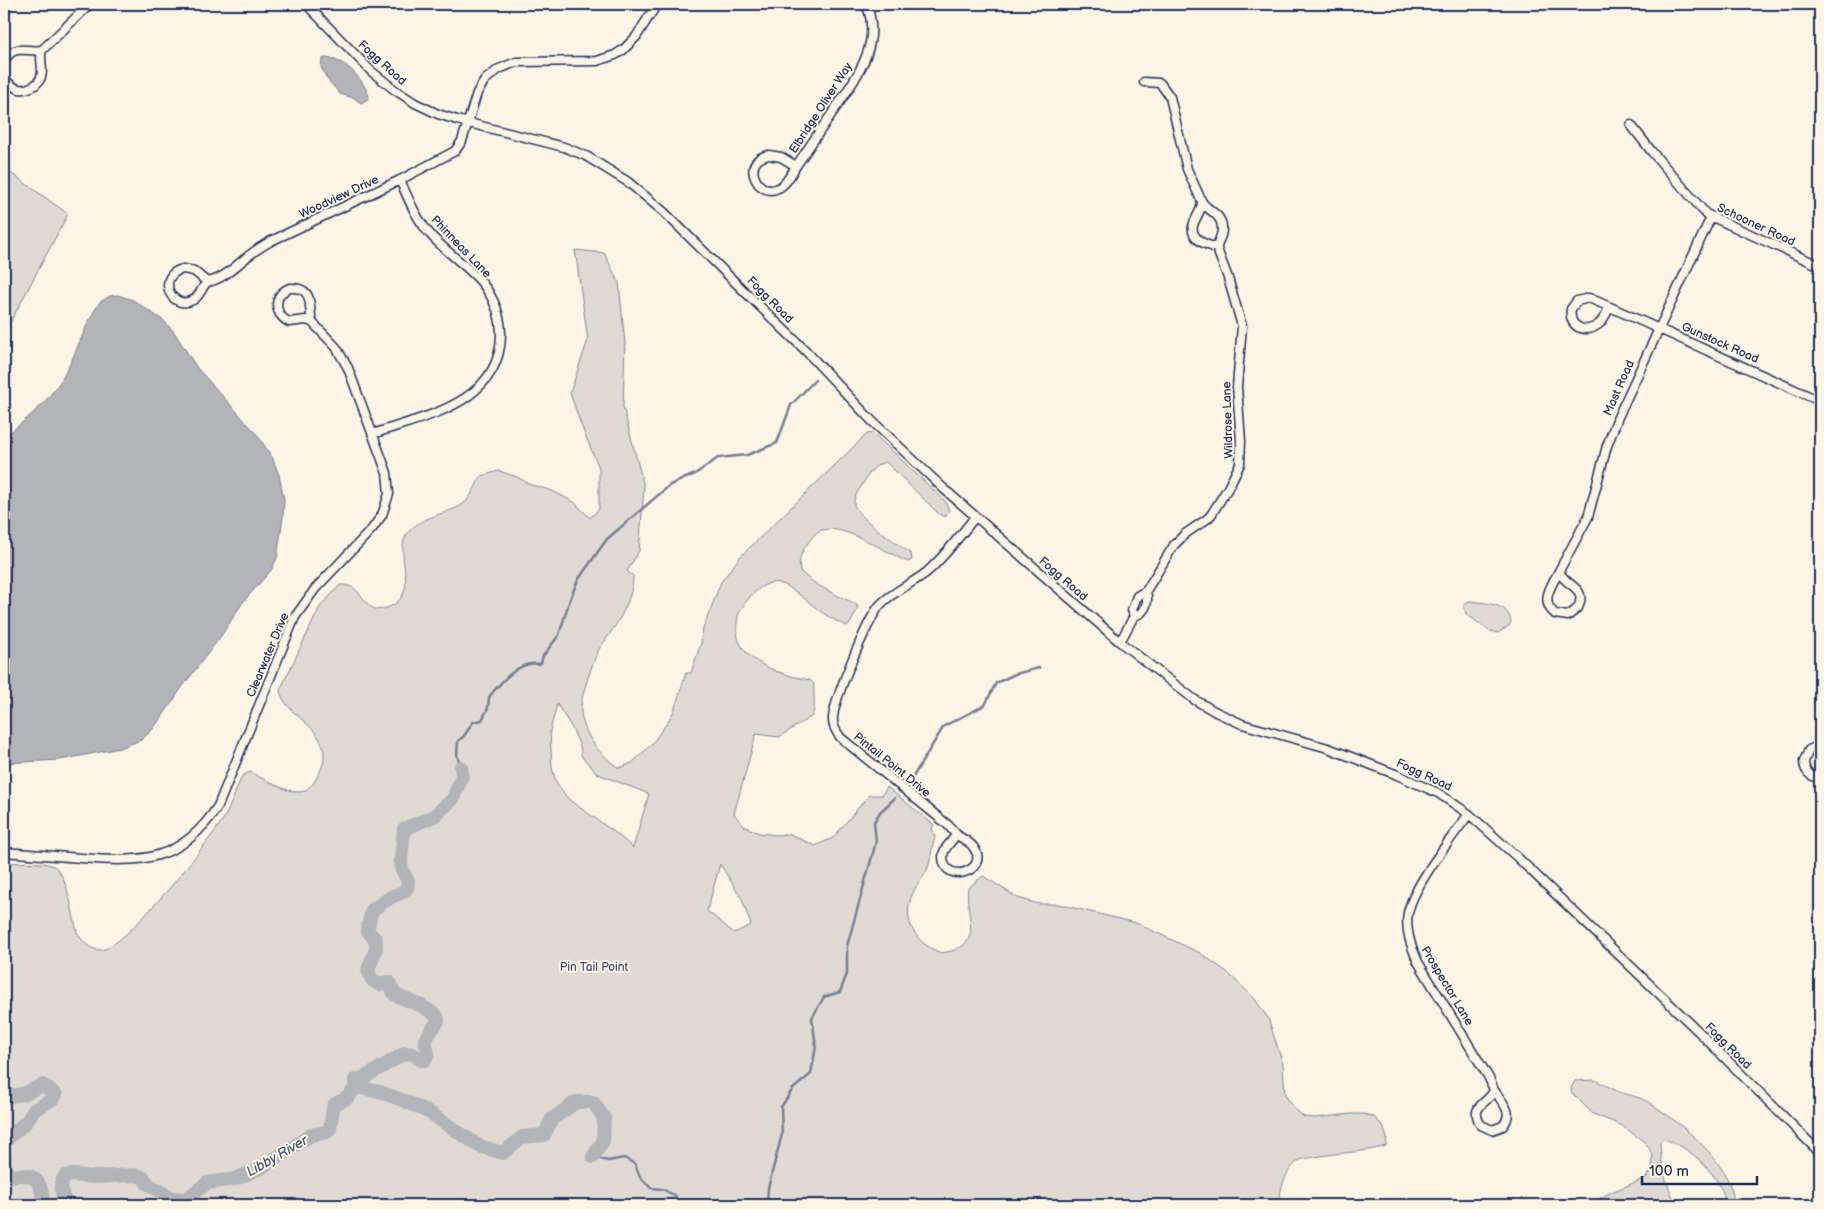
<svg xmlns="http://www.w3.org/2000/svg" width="1824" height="1209" font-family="'Balsamiq Sans',sans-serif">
  <rect width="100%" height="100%" fill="#fcf5e5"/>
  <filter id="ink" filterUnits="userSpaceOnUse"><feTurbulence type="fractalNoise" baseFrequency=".02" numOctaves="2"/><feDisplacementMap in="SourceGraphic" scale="10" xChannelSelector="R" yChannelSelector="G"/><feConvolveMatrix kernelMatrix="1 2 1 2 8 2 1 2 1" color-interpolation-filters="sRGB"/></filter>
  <g filter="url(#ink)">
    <path fill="#dfdbd4" stroke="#7d8599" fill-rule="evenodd" d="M4,168L68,214L4,334Z
      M575,250L604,253L619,283L625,344L623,407L644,487L639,551L627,571L633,576C633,597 621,618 609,635C606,640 601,645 598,651C592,665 583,690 581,705C579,730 600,756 619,768L632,763L651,745L667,723L674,711L686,673H691L701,643L703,629L721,582L740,557L867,434L873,433L945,501L949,510L945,517L939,514L886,462C875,464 869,473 864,482C860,488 854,496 854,503C853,515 900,545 911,554L912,560L908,562C887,553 845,524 822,530C815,532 812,537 808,543C801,552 798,560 800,571C816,587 837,595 856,604L858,608L850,624L846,626C839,622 830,618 823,613C811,605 792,586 779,583C764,579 746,599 740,611C736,618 736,633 739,641C749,666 787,676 810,680L814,684C813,693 816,708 812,716L779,737L756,734L734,814L744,826L759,833L776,835L790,834L815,846L833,838L869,795H882L887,787L934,825L932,828L935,837C931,847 932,858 928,867C926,875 920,881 916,887C899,916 912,942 941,953C988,947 964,917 968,888L983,876L1018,898L1039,904H1058L1136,923L1200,953L1227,972L1254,998L1268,1018L1283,1064L1285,1095L1295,1109L1304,1117L1315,1118L1351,1114H1364L1374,1117L1383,1126L1387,1138L1386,1146C1363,1153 1339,1152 1315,1157C1311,1158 1304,1158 1300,1160C1285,1169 1280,1189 1279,1205H4V863C17,863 40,861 51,865C67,869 73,917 77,932C82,941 89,950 100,950C124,950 204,847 220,824C230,810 235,792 242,776L250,772C262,778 287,793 300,792C307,791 314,784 317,777C321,770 324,764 324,756C325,726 284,715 280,690L320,607L340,585C364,583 363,614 383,609C424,598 394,559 406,536C416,517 445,515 462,505C471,499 476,485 481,476L499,471L517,477L531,485L550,490L574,502L590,518L599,509V468L581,425L570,393L588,340ZM557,704L572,728L580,746L582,757L598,774L649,794L633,848L617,834L568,799L556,782L552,768L550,731ZM720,864L742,899L751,925L734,933L707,911Z
      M1469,601C1485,603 1509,603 1511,622L1509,626L1498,633L1490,631L1466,614L1464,604Z
      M1595,1080C1603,1084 1611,1088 1619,1092C1629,1095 1640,1097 1648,1102C1681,1123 1733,1163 1734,1205H1726C1724,1178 1688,1144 1663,1139L1660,1141C1661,1165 1665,1184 1677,1205H1589L1609,1193L1646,1178L1652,1170L1653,1156L1648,1146L1642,1140L1621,1125L1593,1114L1572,1093L1571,1088L1575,1081Z"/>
    <path fill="#b2b4b8" stroke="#767f94" d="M324,58C344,58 363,78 369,96L368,99L361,103L354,98L340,94L327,79L321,67L322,60Z
      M118,295L133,300L164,321L174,332L197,368L256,433L272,457L279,475L284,500L283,517L277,558L272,569L243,602L221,636L183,686L162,717L152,730L141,740L120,748L60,760L4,763V437C30,417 53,398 68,368C79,346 86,322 100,302L110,296Z"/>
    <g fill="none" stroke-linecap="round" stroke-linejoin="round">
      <path stroke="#767f94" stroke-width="2.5" d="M461,767L457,755L458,741L464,736L473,722L482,720L488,708L489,697C500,683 519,660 539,664L541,663L543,656L559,635L570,599L578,580L607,539L670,485L695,474L718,458L747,455L777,443L791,405L815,380
        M911,780L944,726L985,705L996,683L1015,674L1039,668
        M593,1157L608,1161L624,1158L635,1164L640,1177L651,1188L662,1189L676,1196V1205
        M767,1205L768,1188L782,1134L781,1107L793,1089L811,1074L816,1046L812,1018L824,997L840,992L847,974V946L876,842L874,822L880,812L895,798"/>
      <path stroke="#b2b4b8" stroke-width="14" d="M356,1087L355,1080L365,1077L405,1053L413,1054L421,1060H425L428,1054L425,1040L438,1021L437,1016L422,1006L395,995L389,982L378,984L372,980L368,970L376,949V940L367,930L372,910L391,897L403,892L407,888L408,881L402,870L401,860L404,829L434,816L453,799L462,776L461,767
        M356,1087L380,1092L405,1101L430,1113L479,1146L503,1153L522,1137L544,1135L552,1119L576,1102H593L604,1118L603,1141L593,1157
        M4,1097L23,1094L43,1085L56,1095L53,1099L34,1110L27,1121L4,1142
        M4,1154C5,1159 4,1170 8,1174C12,1177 16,1175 20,1175C39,1174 43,1189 43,1205
        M67,1205C62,1195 58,1185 65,1176L73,1175L94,1177L137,1175L144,1178L148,1184L172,1198L186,1199L207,1183L235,1179L261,1168L311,1135L327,1132L330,1129L333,1108L335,1104L347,1098L356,1087"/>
      <defs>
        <path id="minor" d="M306,4L371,71L395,90L415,103L438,114L457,120L564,147L586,156L628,182L664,212L744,291L806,351L871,420L944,489L1120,642L1195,700L1216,712L1242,724L1328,748L1395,774L1438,793L1469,814L1518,858L1697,1030L1820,1153
          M42,50L90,4
          M4,62C14,42 26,53 42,50C38,62 48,75 35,85C30,88 25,90 19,89C12,87 7,83 4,76
          M1820,62L1818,81L1820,97
          M1144,82L1160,83L1170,97L1187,169L1202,202
          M1631,125L1652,152L1706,214L1820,266
          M769,155L781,157L796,166C791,174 786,185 778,188C758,199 739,160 769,155Z
          M796,166C809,147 822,128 835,109C856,78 883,43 866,4
          M1202,202C1209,212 1223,214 1222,230C1222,237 1217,242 1217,249C1212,245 1204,245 1199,240C1183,227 1202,216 1202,202Z
          M183,269L194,271L207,282C202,287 200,296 193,300C171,312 155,275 183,269Z
          M207,282C224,280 238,263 251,254C257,249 264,245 271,241L400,180L455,151L462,141L477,93L485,80L499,69L516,62L597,61L615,55L623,50L636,37L657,4
          M290,288C315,287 308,306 312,322L306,320L289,322C273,314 273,294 290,288Z
          M1589,298L1610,307C1606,312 1605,319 1599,324C1585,335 1568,327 1571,309L1577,301Z
          M1610,307L1820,401
          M373,434C424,416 500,404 501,335C501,316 494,298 482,283C466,264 445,252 429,233C416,218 408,198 400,180
          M1559,571L1588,517L1607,446L1618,417L1711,217
          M1559,571C1565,587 1588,586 1578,608L1568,616L1555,614C1539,601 1552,585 1559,571Z
          M1146,591C1149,602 1146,613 1134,616L1132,610L1137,596L1146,591L1174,545L1185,534L1207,519L1211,515L1228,488L1240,464L1241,441L1237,387L1242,326L1228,278L1217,249
          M1120,642L1134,616
          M1820,745L1809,750L1804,761C1804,771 1810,777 1820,778
          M1469,814C1452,837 1413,886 1408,913C1405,930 1411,946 1418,962L1489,1078L1494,1090
          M956,834L948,825L841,738C837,733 833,727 833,721C831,705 869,617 880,605C893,591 912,584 927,572C945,556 960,536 975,517
          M956,834C961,839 970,841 974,848C990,871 944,886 943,857C943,847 952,843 956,834Z
          M4,852C29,854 55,856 81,858C141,863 182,862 218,806L295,617L315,589L372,529L382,515L389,494L387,473L348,368L336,347L312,322
          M1494,1090C1501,1102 1515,1111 1503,1126L1492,1130L1481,1125C1468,1105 1489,1104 1494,1090Z"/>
      </defs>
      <use href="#minor" stroke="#1b2f5e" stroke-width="11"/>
      <use href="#minor" stroke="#fcf5e5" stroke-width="8"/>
    </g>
  </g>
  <g text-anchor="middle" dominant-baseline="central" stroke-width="4" stroke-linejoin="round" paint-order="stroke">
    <g font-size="12" fill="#1b2f5e" stroke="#fcf5e5">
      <text transform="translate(382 63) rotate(42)">Fogg Road</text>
      <text transform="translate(821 108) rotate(-57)">Elbridge Oliver Way</text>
      <text transform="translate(339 197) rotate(-25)">Woodview Drive</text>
      <text transform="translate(1756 225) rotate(25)">Schooner Road</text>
      <text transform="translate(461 247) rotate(46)">Phinneas Lane</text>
      <text transform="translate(770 300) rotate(45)">Fogg Road</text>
      <text transform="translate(1720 343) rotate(24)">Gunstock Road</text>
      <text transform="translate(1619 388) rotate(-66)">Mast Road</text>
      <text transform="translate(1228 420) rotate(-92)">Wildrose Lane</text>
      <text transform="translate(1063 579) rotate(41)">Fogg Road</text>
      <text transform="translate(268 655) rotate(-67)">Clearwater Drive</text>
      <text transform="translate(892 765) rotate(39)">Pintail Point Drive</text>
      <text transform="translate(1424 775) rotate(25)">Fogg Road</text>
      <text transform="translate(1447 986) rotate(59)">Prospector Lane</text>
      <text transform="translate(1728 1046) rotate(45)">Fogg Road</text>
    </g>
    <g font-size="12" fill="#425176" stroke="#fcf5e5">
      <text x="594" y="967">Pin Tail Point</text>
    </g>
    <g font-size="14" font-style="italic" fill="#485779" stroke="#fcf5e5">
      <text transform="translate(277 1156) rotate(-30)">Libby River</text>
    </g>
  </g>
  <rect width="1824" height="1209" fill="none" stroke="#fcf5e5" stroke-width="20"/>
  <rect x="10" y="10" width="1804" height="1189" fill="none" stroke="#1b2f5e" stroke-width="2" filter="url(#ink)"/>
  <path d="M1642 1176v8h115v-8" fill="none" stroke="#1b2f5e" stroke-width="2.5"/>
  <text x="1649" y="1176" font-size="15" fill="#1b2f5e" stroke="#fcf5e5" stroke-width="4" paint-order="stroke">100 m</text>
</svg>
